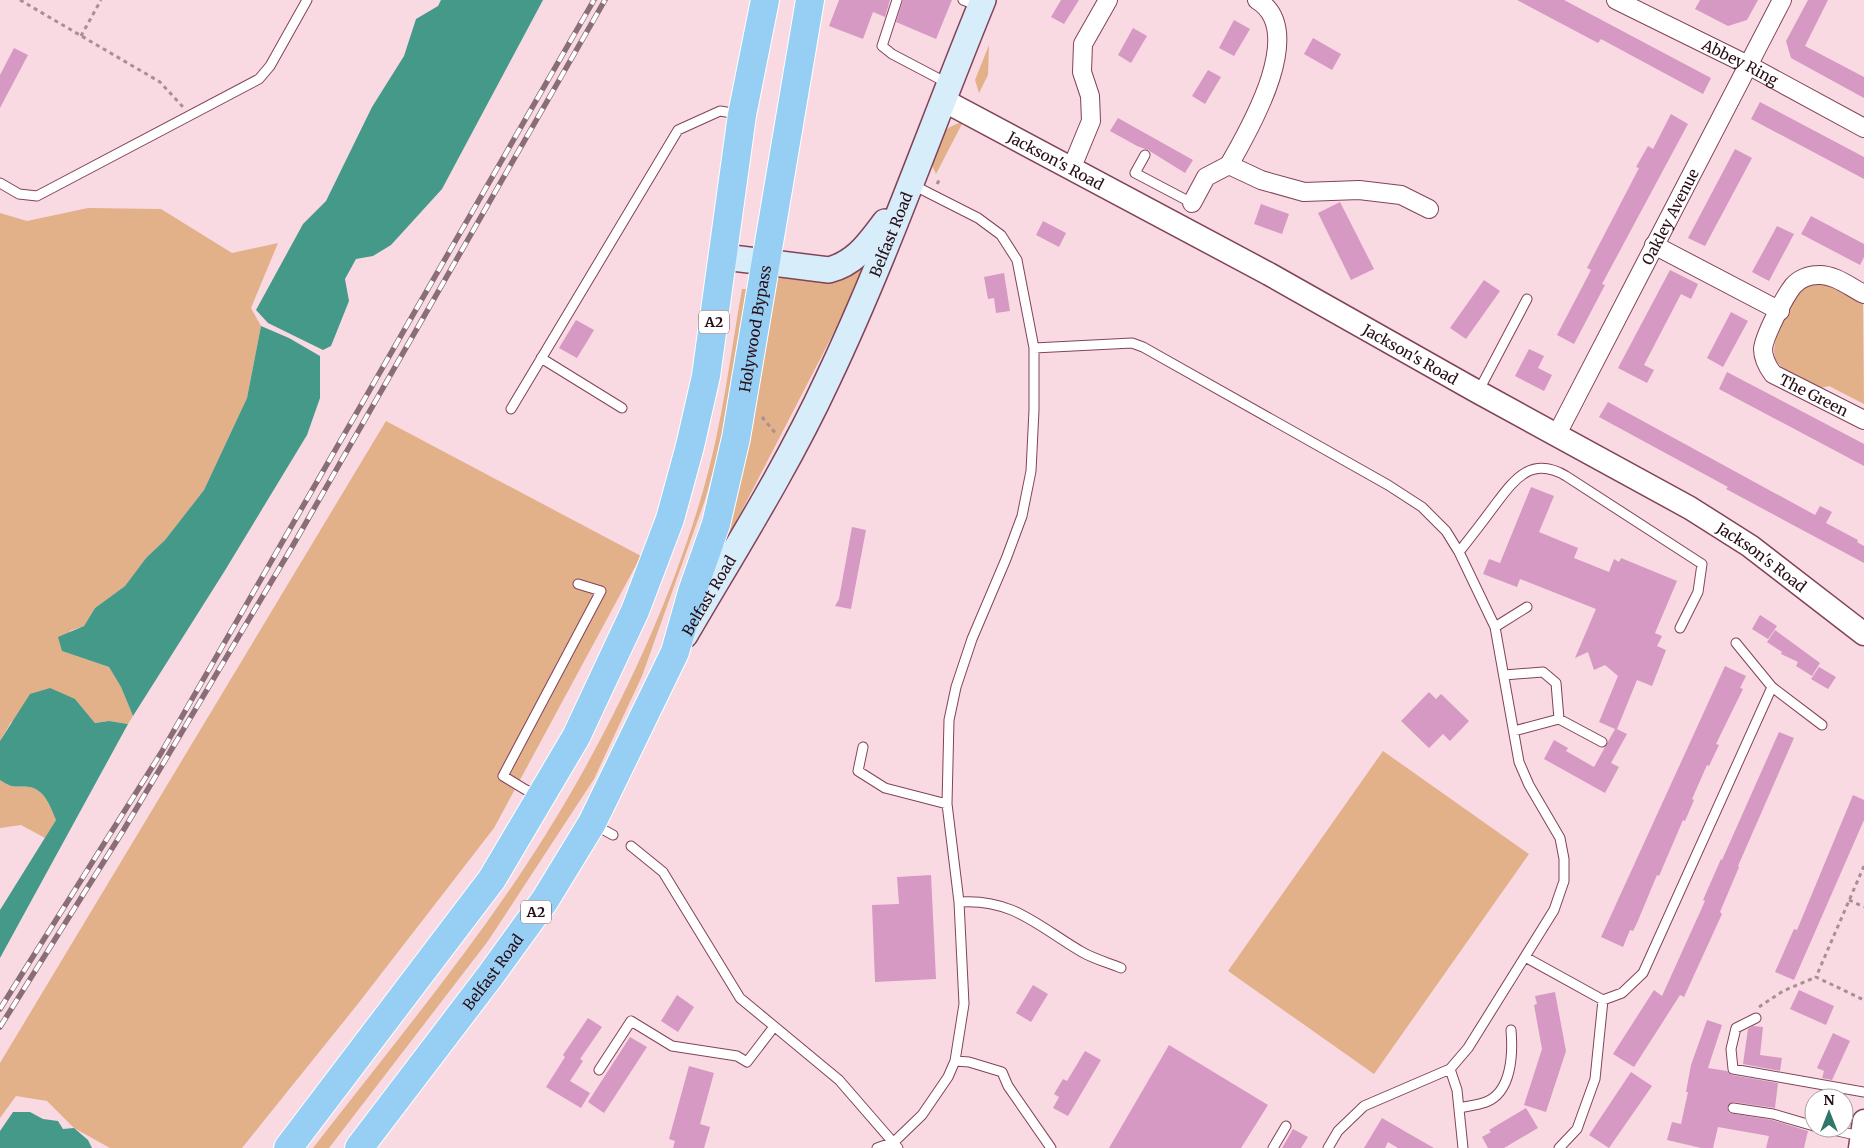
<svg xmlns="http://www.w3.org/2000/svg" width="1864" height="1148" font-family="Merriweather,serif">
  <rect width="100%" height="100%" fill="#f9dae3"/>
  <path fill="#e2b089" d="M989,45L988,75L979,93L975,80Z
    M963,122L936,174L931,163C938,141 939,128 963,122Z
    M88,208L161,209L232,253L278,243L251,308L261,326L247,398L204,490L165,540L146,558L125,586L95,608L84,626L70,631L62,651L109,667L121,687L133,716L128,724L109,721L95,723L75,699L11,722L0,741V213L27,221Z
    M878,247L724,545L778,277C828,269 839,302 878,247Z
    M1818,283L1827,284L1863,302L1864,404L1829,386L1821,388C1809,381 1783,374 1776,360C1768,345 1788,306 1798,293C1803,287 1811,285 1818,283Z
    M742,289H747L723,436L705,500L642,676L594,779L488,941L329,1148H313C382,1059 454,972 517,879C595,763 664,625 703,491C722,426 730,357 742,289Z
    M386,421L641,556L494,828L357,1005L242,1148H110L74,1128L47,1101L16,1096L0,1118V1063Z
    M1383,751L1529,854L1374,1074L1228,971Z
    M0,780C15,790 14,785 30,787C45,790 51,808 56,820L45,838L21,825L0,828Z"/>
  <path fill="#459989" d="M441,0H543L442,189L391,245L373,256L356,259L345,279L349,301L331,346L323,350L268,323L256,310L303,224L326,201L372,107L404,56L416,19L438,6Z
    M261,326L289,338L320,356V398L307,435L224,572L133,716L121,687L109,667L62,651L58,637L84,626L95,608L125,586L146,558L165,540L204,490L247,398Z
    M50,688L75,699L95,723L109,721L128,724L0,958V910L56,820C51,808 45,790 30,787C14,785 15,790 0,780V741L30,694Z
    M13,1112H30L43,1119L58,1121L63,1129L74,1128L88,1140L92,1148H0V1131Z"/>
  <path fill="#d699c3" d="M839,0H890L885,17L873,12L863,39L829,26Z
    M903,0H952L936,39L896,22Z
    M1061,0H1079L1064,24L1051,17Z
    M1517,0H1564L1711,78L1703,94L1601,39L1598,43Z
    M1700,0H1758L1747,20L1728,26L1695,9Z
    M1808,0H1828L1805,46L1864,77V98L1791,58L1786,41Z
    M1234,20L1250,29L1234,56L1219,48Z
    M1133,28L1147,36L1131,63L1118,55Z
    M1313,38L1341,54L1332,70L1304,54Z
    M14,48L28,55L0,108V75Z
    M1208,70L1221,77L1205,104L1192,96Z
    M1760,102L1864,157V179L1751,119Z
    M1671,114L1688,124L1602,284L1605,285L1574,344L1557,335L1591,270L1587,268L1639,168L1636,167L1648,146L1653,149Z
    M1118,118L1193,160L1185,173L1148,150L1137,146L1110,131Z
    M1735,149L1752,158L1705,246L1688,238Z
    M1340,202L1374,269L1351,280L1318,213Z
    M1261,204L1289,214L1282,234L1254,224Z
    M1811,216L1864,244V257L1860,265L1801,234Z
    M1043,221L1066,233L1059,247L1036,235Z
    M1777,226L1794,234L1769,281L1752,272Z
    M1670,270L1698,284L1691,299L1681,294L1644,365L1654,370L1647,383L1618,368Z
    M1004,273L1010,311L996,313L994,298L988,299L984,277Z
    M1484,280L1500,291L1466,339L1450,328Z
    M1731,312L1748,321L1723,367L1707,358Z
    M576,320L594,330L577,358L559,348Z
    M1529,349L1544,356L1538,368L1552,375L1544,391L1515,376Z
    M1727,372L1864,444V466L1719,389Z
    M1608,402L1815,515L1820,506L1832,512L1826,523L1858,540L1857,542L1864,546V563L1726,489L1728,487L1599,417Z
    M1531,487L1554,496L1539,532L1578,548L1574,558L1609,572L1614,559L1619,562L1621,558L1677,581L1655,633L1662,636L1657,646L1666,650L1652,686L1637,680L1617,729L1627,734L1611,763L1619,767L1605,793L1544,759L1554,740L1568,748L1566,751L1594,767L1615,729L1599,722L1618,676L1605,665L1594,670L1588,652L1575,658L1596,609L1520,579L1517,587L1483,574L1489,559L1500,563Z
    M852,527L866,530L851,609L835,606L839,599Z
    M1760,615L1777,626L1768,639L1752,629Z
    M1775,630L1820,663L1812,676L1796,666L1798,662L1781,654L1782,652L1767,642Z
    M1725,666L1746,676L1740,688L1743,689L1716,744L1719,745L1709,766L1707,765L1692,799L1694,800L1685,821L1683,820L1659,876L1657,875L1637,923L1633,931L1630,930L1623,947L1601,937Z
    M1819,667L1836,677L1828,689L1811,679Z
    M1429,692L1436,699L1441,694L1469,721L1450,741L1443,734L1429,748L1401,721Z
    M1779,732L1794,738L1738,866L1739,867L1720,912L1722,914L1684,997L1680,995L1634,1067L1613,1054L1654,990L1662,996L1705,901L1703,900L1721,859L1722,860Z
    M1853,795L1864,800V820L1794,980L1775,972L1794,929L1797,930Z
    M931,875L936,979L875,982L872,905L899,904L897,877Z
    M1033,985L1048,994L1031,1022L1016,1013Z
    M1799,990L1834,1006L1826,1025L1790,1009Z
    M1555,992L1566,1051L1546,1112L1524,1105L1542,1049L1534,1005L1537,1004L1535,996Z
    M677,995L694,1007L678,1032L661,1021Z
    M588,1018L602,1027L580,1059L583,1061L570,1081L590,1093L581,1108L546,1087L565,1057L563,1055Z
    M1707,1020L1722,1025L1708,1068L1727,1071L1732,1075L1778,1083L1775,1108L1733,1102L1727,1107L1729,1113L1772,1120L1808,1131L1804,1148H1766L1769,1136L1718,1127L1713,1148H1701L1667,1140L1672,1122L1681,1124L1688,1092H1686L1691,1065Z
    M1753,1026L1763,1027L1760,1055L1782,1058L1780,1071L1743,1064L1748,1029Z
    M1833,1033L1850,1041L1832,1080L1822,1078L1824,1071L1817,1068Z
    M630,1037L647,1047L604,1113L588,1102Z
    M1169,1045L1268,1105L1241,1148H1109Z
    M1085,1051L1101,1060L1068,1116L1053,1108L1059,1097L1054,1094L1063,1079L1067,1081Z
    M689,1066L714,1073L700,1124L710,1127L704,1148H673L675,1141L669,1139Z
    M1631,1072L1652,1086L1609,1148L1589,1135Z
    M1526,1108L1538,1128L1504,1148H1488L1482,1137L1491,1132L1489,1130Z
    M1382,1118L1406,1132L1434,1148H1398L1388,1142L1385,1148H1364Z
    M1293,1129L1308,1137L1301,1148H1282Z"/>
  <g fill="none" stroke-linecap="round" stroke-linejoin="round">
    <defs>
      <path id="service" d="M897,0L882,46L892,54L949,84
        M963,0L979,6
        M1145,155L1135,173L1192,203
        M0,183L19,194L37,196L259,79L270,66L307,0
        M1034,348L1132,343L1143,347L1388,485L1422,507L1446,531L1459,552L1495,627L1519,762L1529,785L1560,838L1564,859V881L1554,910L1468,1048L1450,1069L1364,1106L1338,1131L1328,1148
        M541,358L622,408
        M1478,392L1527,299
        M511,409L678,130L720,111L738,114
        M1459,552C1470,538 1481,524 1492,509C1512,483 1529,454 1566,476L1702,564L1698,592L1680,628
        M1495,627L1527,607
        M1736,643L1772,687L1822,725
        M1504,675L1543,672L1556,683L1559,719L1514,731
        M1559,719L1602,742
        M863,747L858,771L885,788L947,804
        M539,795L526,790L503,776L601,591L578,584
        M593,824L613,835
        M631,846L663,872L740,998L839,1080L898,1148
        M959,902C1013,898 1039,927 1082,952C1094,959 1109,963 1121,968
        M1525,957L1603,1000L1622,993L1643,973L1772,687
        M1756,1018L1736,1028L1731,1049L1733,1069L1864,1092
        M955,1061L969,1062L1002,1072L1008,1086L1051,1148
        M1450,1069L1457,1090L1463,1148
        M599,1070L631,1021L672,1046L737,1056L747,1062L773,1028
        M1459,1108C1468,1106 1478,1105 1486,1102C1512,1092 1513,1053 1511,1030
        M1733,1108L1773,1114L1814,1126
        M1824,1128L1860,1136
        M877,1148L894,1142L922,1115L948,1077L955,1061L964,1004L959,902L947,804L949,720L956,687L972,639L1006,559L1022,516L1031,471L1034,410V348L1017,260L1001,235L978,218L911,184
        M1273,1148L1286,1126
        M1559,1148L1577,1129L1595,1079L1603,1000"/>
      <g id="minor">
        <path d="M1257,0C1308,30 1249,130 1229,165L1261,180L1304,192L1359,190L1401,195L1429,209"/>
        <path id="s1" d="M1616,0L1748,65L1864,128"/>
        <path d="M1072,167L1091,121L1090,96L1082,72L1083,44L1108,0"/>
        <path d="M1192,203L1206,177L1229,165"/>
        <path d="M1654,245L1780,311"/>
        <path id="s2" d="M1864,294C1850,287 1834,274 1818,275C1809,275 1799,279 1793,286C1785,296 1764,336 1763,349C1763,359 1767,366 1773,374L1864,420"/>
        <path id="s3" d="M1557,434L1782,0"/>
      </g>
      <g id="tertiary">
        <path id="s4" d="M943,100L1269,274L1478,392L1690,508L1750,546L1864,634"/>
        <path d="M1860,1148L1864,1121"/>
      </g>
      <g id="secondary">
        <path d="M724,257L829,270C856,263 869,243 885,222"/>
        <path id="s5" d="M685,635C734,551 786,469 827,381C886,257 931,127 983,0"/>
      </g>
      <g id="trunk">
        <path d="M288,1148L492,879L576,737L635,611L670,519L690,446L706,376L742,115L765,0"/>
        <path id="s6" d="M359,1148L490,976L545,900L592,823L675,652L692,592L716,524L736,438L810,0"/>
      </g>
    </defs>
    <use href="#service" stroke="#824359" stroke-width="11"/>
    <use href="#minor" stroke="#824359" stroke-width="20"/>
    <use href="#tertiary" stroke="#824359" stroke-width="25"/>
    <use href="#secondary" stroke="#824359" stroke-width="28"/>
    <use href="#trunk" stroke="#fff" stroke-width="30"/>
    <path stroke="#aa8d96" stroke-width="3" stroke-dasharray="4 4" stroke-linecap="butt" d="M20,0L160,82L183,107
      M81,36L101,0
      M937,184L941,177
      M762,417L777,435
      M1864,866L1816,977L1864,1000
      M1849,900L1864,907
      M1759,1007L1783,991L1816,977"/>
    <use href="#service" stroke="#fff" stroke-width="9"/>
    <use href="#minor" stroke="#fff" stroke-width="18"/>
    <use href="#tertiary" stroke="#fff" stroke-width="22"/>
    <use href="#secondary" stroke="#d8edfa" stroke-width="25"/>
    <use href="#trunk" stroke="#97cef3" stroke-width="28"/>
    <defs>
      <path id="rail" d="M0,1009L161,753L594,0
        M0,1027L123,831L292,547L605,0"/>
    </defs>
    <use href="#rail" stroke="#8a6e77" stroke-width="5.5"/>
    <use href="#rail" stroke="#fff" stroke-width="4" stroke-dasharray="11" stroke-linecap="butt"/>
  </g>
  <g text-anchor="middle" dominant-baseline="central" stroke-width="4" stroke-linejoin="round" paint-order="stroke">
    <g fill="#fff" stroke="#68565c" stroke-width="1">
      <rect x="699" y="310.5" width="30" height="23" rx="4"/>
      <rect x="521" y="900.5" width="30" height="23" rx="4"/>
    </g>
    <g font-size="14" font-weight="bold" fill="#270d16">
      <text x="714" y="322">A2</text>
      <text x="536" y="912">A2</text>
    </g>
    <g font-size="15" fill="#270d16" stroke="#fff">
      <text stroke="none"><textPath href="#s1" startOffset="139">Abbey Ring</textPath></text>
      <text stroke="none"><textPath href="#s4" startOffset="128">Jackson's Road</textPath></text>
      <text stroke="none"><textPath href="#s3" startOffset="245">Oakley Avenue</textPath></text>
      <text stroke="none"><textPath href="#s5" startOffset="451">Belfast Road</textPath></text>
      <text stroke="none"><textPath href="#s6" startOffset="924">Holywood Bypass</textPath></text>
      <text stroke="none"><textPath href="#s4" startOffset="532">Jackson's Road</textPath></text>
      <text stroke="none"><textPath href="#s2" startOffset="222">The Green</textPath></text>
      <text stroke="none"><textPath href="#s4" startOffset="938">Jackson's Road</textPath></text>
      <text stroke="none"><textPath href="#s5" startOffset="46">Belfast Road</textPath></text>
      <text stroke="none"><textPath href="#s6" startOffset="221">Belfast Road</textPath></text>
    </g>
  </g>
  <g transform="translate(1829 1113)"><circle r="24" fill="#ffffff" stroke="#a99ea2"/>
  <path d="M0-4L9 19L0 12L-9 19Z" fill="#327669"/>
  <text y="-8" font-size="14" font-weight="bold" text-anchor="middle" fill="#270d16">N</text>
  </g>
</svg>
